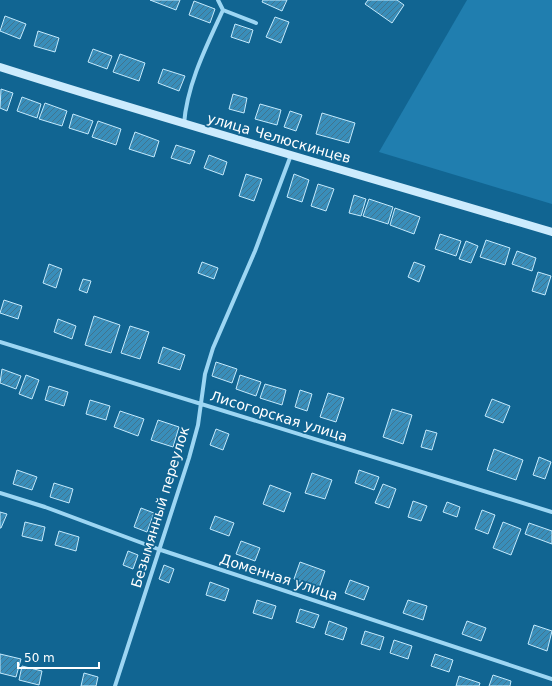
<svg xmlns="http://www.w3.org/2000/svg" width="552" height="686" font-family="'DejaVu Sans',sans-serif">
  <defs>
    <pattern id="building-hatch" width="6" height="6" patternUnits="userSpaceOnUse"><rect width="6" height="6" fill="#398eba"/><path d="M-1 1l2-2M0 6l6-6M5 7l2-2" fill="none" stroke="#41748e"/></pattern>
  </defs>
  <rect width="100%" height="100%" fill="#116592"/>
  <path fill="#207eaf" d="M467,0H552V204L379,152Z"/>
  <path fill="url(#building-hatch)" stroke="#c4eafd" d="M150,0H180L176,10Z
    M263,0H287L282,11L262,2Z
    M368,0H397L404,5L392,23L365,4Z
    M194,1L215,9L210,23L189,15Z
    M5,16L26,24L20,39L0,31Z
    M275,17L289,22L281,43L266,37Z
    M235,24L253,30L249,43L231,37Z
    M38,31L59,38L55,52L34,46Z
    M93,49L112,56L107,69L88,62Z
    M120,54L145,63L139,81L113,72Z
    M163,69L185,76L179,91L158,83Z
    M1,89L13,93L7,111L0,108Z
    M233,94L247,98L244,113L229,109Z
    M22,97L41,104L37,118L17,111Z
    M45,103L67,111L62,126L39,119Z
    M260,104L281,110L277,125L255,119Z
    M290,111L302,115L296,131L284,127Z
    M322,113L355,123L349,143L316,134Z
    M73,114L93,121L88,134L69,128Z
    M98,121L121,129L116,145L92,137Z
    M135,132L159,141L154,157L129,149Z
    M176,145L195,151L190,164L171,158Z
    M209,155L227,162L223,175L204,168Z
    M246,174L262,179L254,201L239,196Z
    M294,174L309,180L302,202L287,197Z
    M318,184L334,189L326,211L311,206Z
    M354,195L366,199L361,216L349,213Z
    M369,199L393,207L388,224L363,216Z
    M395,208L420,217L414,234L390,225Z
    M440,234L461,241L456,256L435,249Z
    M486,240L510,248L505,265L480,257Z
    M466,241L478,246L471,263L459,259Z
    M517,251L536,258L532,271L512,264Z
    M202,262L218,268L214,279L198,273Z
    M414,262L425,266L419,282L408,277Z
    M49,264L62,269L56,288L43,283Z
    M538,272L551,276L545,295L532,291Z
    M83,279L91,281L87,293L79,290Z
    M4,300L22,306L18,319L0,313Z
    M94,316L120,325L111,353L85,345Z
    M58,319L76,326L72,339L54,332Z
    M130,326L149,332L140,359L121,353Z
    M163,347L185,355L180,370L158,363Z
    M216,362L237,369L232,383L212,376Z
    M2,369L21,376L16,389L0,383Z
    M26,375L39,380L32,399L19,394Z
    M240,375L261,382L256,396L236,389Z
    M265,384L286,390L282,405L260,398Z
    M49,386L68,392L64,406L45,400Z
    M300,390L312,394L307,411L295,407Z
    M328,393L344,398L336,422L320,417Z
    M492,399L510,406L503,423L485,416Z
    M90,400L110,406L106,420L86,414Z
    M392,409L412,415L403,444L383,437Z
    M120,411L144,419L138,436L114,427Z
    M158,420L179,427L173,447L151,440Z
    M216,429L229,434L223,450L210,445Z
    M426,430L437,433L432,450L421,447Z
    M494,449L523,460L516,480L487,470Z
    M539,457L551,462L545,479L533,475Z
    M17,470L37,477L32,490L13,484Z
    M359,470L379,477L374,490L355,483Z
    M312,473L332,480L325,499L305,493Z
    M54,483L73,489L69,503L50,497Z
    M383,484L396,489L389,508L375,503Z
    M270,485L291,493L284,512L263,504Z
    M413,501L427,506L421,521L408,517Z
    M447,502L460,507L457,517L443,512Z
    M141,508L154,513L147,532L134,527Z
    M482,510L495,515L488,534L475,529Z
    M0,512L7,514L1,528H0Z
    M215,516L234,523L229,536L210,529Z
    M25,522L45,527L42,541L22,536Z
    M503,522L521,529L511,555L493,548Z
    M529,523L552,531V544L525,534Z
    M59,531L79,537L76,551L55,545Z
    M241,541L260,548L255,561L236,554Z
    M128,551L138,555L133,569L123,565Z
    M300,562L325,571L319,588L294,579Z
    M164,565L174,569L169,583L159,579Z
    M350,580L369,587L364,600L345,593Z
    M210,582L229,589L225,601L206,595Z
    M257,600L276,606L272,619L253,613Z
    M408,600L427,606L423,620L403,613Z
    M300,609L319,615L314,628L296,622Z
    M329,621L347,628L343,640L325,634Z
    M467,621L486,628L481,641L462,634Z
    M534,625L552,631L547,651L528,644Z
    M365,631L384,637L380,650L361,644Z
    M394,640L412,646L408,659L390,653Z
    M0,654L21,659L16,677L0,673Z
    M435,654L453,660L449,672L431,666Z
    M22,666L42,671L39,685L19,680Z
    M84,673L98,677L96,686H81Z
    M493,675L511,681L510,686H489Z
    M459,676L480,683L479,686H456Z"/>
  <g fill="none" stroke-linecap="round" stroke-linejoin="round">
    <path stroke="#9dd6f3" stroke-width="4" d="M218,0L223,10L256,23
      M184,124C187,84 207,45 223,10
      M0,342L552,512
      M0,493L45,507L158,549L552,679
      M115,686L189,458L198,425L205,374L213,348L255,251L291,155"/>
    <path stroke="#ccebfd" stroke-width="8" d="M0,67C183,125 368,177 552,232"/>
  </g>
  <g text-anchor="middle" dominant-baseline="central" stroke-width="3.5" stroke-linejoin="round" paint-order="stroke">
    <g font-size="14" fill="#fff" stroke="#116592">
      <text transform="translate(279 138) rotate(16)">улица Челюскинцев</text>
      <text transform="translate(279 416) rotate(17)">Лисогорская улица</text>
      <text transform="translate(160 507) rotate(-73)">Безымянный переулок</text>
      <text transform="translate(279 577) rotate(18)">Доменная улица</text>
    </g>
  </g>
  <path d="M18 662v6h81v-6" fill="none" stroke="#ffffff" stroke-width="2"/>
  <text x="24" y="662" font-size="12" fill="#ffffff" stroke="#116592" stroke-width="3" paint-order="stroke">50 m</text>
</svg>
